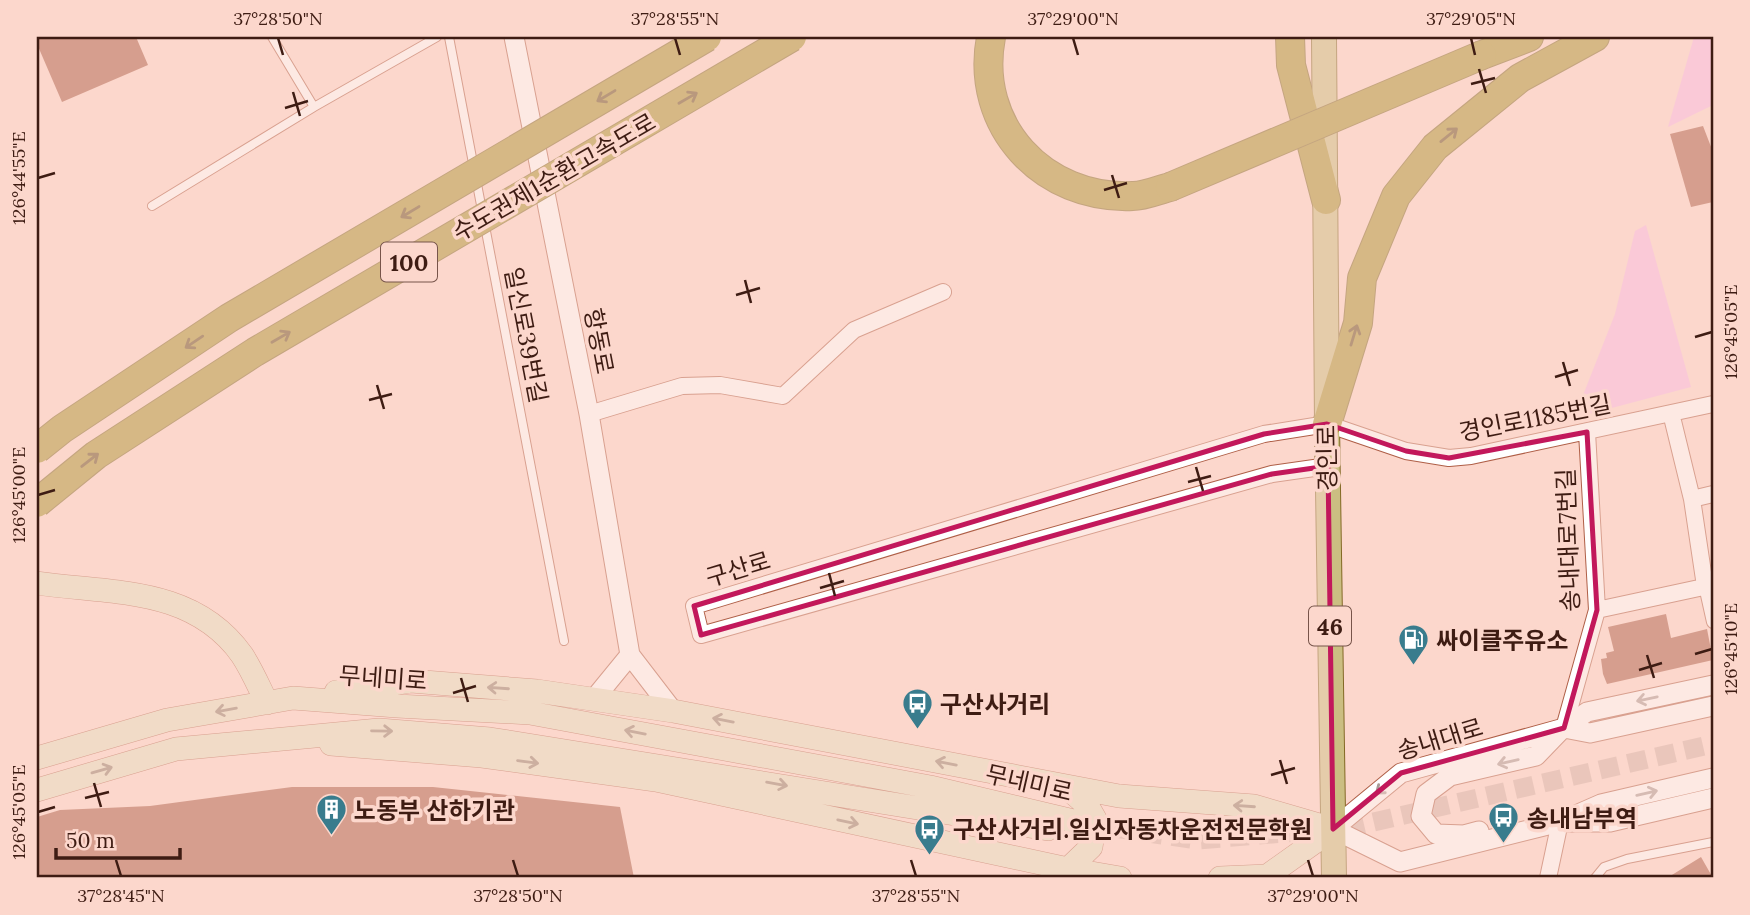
<svg xmlns="http://www.w3.org/2000/svg" width="1750" height="915" font-family="Lora,'Noto Sans KR',serif">
  <rect width="100%" height="100%" fill="#fcd7cc"/>
  <path fill="#f8b9e5" d="M1694,37H1713V105L1668,127Z
    M1646,225L1691,387L1574,418L1615,314L1635,231Z"/>
  <path fill="#a95a43" d="M37,37H136L148,65L62,102L37,44Z
    M1703,126L1713,152V202L1691,207L1670,134Z
    M1666,614L1671,638L1707,629L1713,660L1607,684L1603,674L1601,659L1607,658L1606,653L1614,651L1608,627Z
    M292,787H433L620,807L634,878H37V817L60,810L150,806Z
    M1701,857L1713,878H1667Z"/>
  <g fill="none" stroke-linecap="round" stroke-linejoin="round">
    <path stroke="#d6b2a7" stroke-width="19" stroke-dasharray="19 10" stroke-linecap="butt" d="M1086,824L1197,840L1348,828L1713,744"/>
    <defs>
      <path id="service" d="M272,37L314,107
        M449,37L564,641
        M152,206L314,107L437,37
        M1595,878L1604,867L1627,859L1713,842"/>
      <path id="pedestrian" d="M1705,586L1713,622"/>
      <path id="minor" d="M1671,413L1692,499L1705,586
        M589,414L682,386L720,385L783,396L854,330L943,292
        M1328,466L1272,474L701,635L694,606L1264,434L1327,424L1406,451L1449,458L1471,456L1713,404
        M1692,499L1713,494
        M1597,610L1713,585
        M1564,728L1597,610L1587,432
        M1548,878L1560,822"/>
      <path id="tertiary" d="M514,37L589,414L630,655L673,711
        M1713,685L1587,712L1564,728L1401,773L1333,829L1400,862L1560,822L1601,804L1713,778
        M594,699L630,655
        M1564,728L1590,733L1713,706
        M1566,822H1610L1713,798
        M1479,831L1464,835L1436,834L1421,816L1426,794L1450,776L1536,756L1563,728"/>
      <path id="secondary" d="M37,583C111,594 193,586 242,655C252,670 259,687 267,703
        M336,692L411,681L537,691L673,711L1119,796L1254,806L1333,829
        M331,744L482,756L656,780L1068,869L1120,878
        M37,758L167,720L293,698L397,706L530,713L930,787L1086,824
        M1066,787L1087,805L1095,819L1091,847L1068,869
        M37,790L176,749L379,730L490,739L1048,829
        M1220,878L1267,876L1333,829"/>
      <path id="primary" d="M1324,37L1327,424L1334,878"/>
      <path id="motorway" d="M991,37C974,126 1043,200 1133,196C1145,196 1158,190 1170,187
        M1290,37L1291,65L1326,200
        M1482,55L1529,37
        M1327,424L1358,323L1362,278L1396,196L1435,147L1520,78L1595,37"/>
    </defs>
    <use href="#service" stroke="#af5f47" stroke-width="10"/>
    <use href="#pedestrian" stroke="#af5f47" stroke-width="14"/>
    <use href="#minor" stroke="#af5f47" stroke-width="18"/>
    <use href="#tertiary" stroke="#af5f47" stroke-width="21"/>
    <use href="#secondary" stroke="#af5f47" stroke-width="24"/>
    <use href="#primary" stroke="#836925" stroke-width="26"/>
    <use href="#motorway" stroke="#836925" stroke-width="30"/>
    <use href="#service" stroke="#fff" stroke-width="8"/>
    <use href="#pedestrian" stroke="#fff" stroke-width="12"/>
    <use href="#minor" stroke="#fff" stroke-width="16"/>
    <use href="#tertiary" stroke="#fff" stroke-width="19"/>
    <use href="#secondary" stroke="#e5dfc1" stroke-width="23"/>
    <use href="#primary" stroke="#cbbe82" stroke-width="24"/>
    <use href="#motorway" stroke="#a8932f" stroke-width="28"/>
    <defs>
      <path id="motorway-bridge" d="M1170,187L1482,55
        M37,449L62,429L229,318L707,37
        M37,503L96,455L255,352L792,37"/>
    </defs>
    <use href="#motorway-bridge" stroke="#836925" stroke-width="30" stroke-linecap="butt"/>
    <use href="#motorway-bridge" stroke="#a8932f" stroke-width="28"/>
  </g>
  <defs><path id="oneway-shaft" d="M-6 0H5M1.5-3L5.5 0L1.5 3" fill="none" stroke-width="1.6" stroke-linecap="round" stroke-linejoin="round" transform="scale(1.75)"/></defs>
  <g stroke="#684c1e">
    <use href="#oneway-shaft" transform="translate(606 96) rotate(149)"/>
    <use href="#oneway-shaft" transform="translate(688 98) rotate(-30)"/>
    <use href="#oneway-shaft" transform="translate(1449 135) rotate(-39)"/>
    <use href="#oneway-shaft" transform="translate(410 212) rotate(149)"/>
    <use href="#oneway-shaft" transform="translate(1354 335) rotate(-73)"/>
    <use href="#oneway-shaft" transform="translate(281 337) rotate(-30)"/>
    <use href="#oneway-shaft" transform="translate(194 342) rotate(146)"/>
    <use href="#oneway-shaft" transform="translate(90 460) rotate(-38)"/>
  </g>
  <g stroke="#927e6a">
    <use href="#oneway-shaft" transform="translate(498 688) rotate(-176)"/>
    <use href="#oneway-shaft" transform="translate(226 710) rotate(170)"/>
    <use href="#oneway-shaft" transform="translate(723 720) rotate(-169)"/>
    <use href="#oneway-shaft" transform="translate(382 731) rotate(1)"/>
    <use href="#oneway-shaft" transform="translate(635 732) rotate(-169)"/>
    <use href="#oneway-shaft" transform="translate(528 762) rotate(8)"/>
    <use href="#oneway-shaft" transform="translate(946 763) rotate(-169)"/>
    <use href="#oneway-shaft" transform="translate(102 770) rotate(-16)"/>
    <use href="#oneway-shaft" transform="translate(777 784) rotate(10)"/>
    <use href="#oneway-shaft" transform="translate(1244 806) rotate(-176)"/>
    <use href="#oneway-shaft" transform="translate(848 822) rotate(12)"/>
  </g>
  <g stroke="#a89995">
    <use href="#oneway-shaft" transform="translate(1647 699) rotate(168)"/>
    <use href="#oneway-shaft" transform="translate(1508 762) rotate(167)"/>
    <use href="#oneway-shaft" transform="translate(1384 787) rotate(141)"/>
    <use href="#oneway-shaft" transform="translate(1647 793) rotate(-13)"/>
  </g>
  <path d="M0 0H1750V915H0ZM1327,424L1406,451L1449,458L1587,432L1597,610L1564,728L1401,773L1333,829L1328,466L1272,474L701,635L694,606L1264,434Z" fill="#fcd7cc" fill-opacity=".55" fill-rule="evenodd"/>
  <path fill="none" stroke="#c2185b" stroke-width="5" stroke-linejoin="round" d="M1327,424L1406,451L1449,458L1587,432L1597,610L1564,728L1401,773L1333,829L1328,466L1272,474L701,635L694,606L1264,434Z"/>
  <path fill="none" stroke="#3e1c13" stroke-width="2.5" d="M278,38L283,55M675,38L680,55M1073,38L1078,55M1471,38L1475,55M1479,69L1486,93M1471,84L1495,78M293,92L300,116M285,108L308,101M1112,175L1119,198M38,178L55,173M1104,190L1127,183M745,280L751,303M736,295L760,288M1695,337L1712,332M1563,362L1570,386M1555,377L1578,370M377,385L384,409M369,400L392,394M1196,467L1203,491M1188,482L1211,476M38,495L55,490M829,573L835,596M820,588L844,581M1695,654L1712,649M1647,655L1654,678M1639,670L1662,663M461,678L468,702M453,693L476,686M1280,760L1287,784M1271,775L1295,768M94,783L101,807M85,798L109,792M38,812L55,807M116,860L121,876M513,860L518,876M911,860L916,876M1308,860L1313,876"/>
  <defs>
    <symbol id="fuel-pin" viewBox="-11 -11 22 30"><path d="M0 17L-7.5 6A9.5 9.5 0 1 1 7.5 6Z" fill="#397c8d" stroke="#fcd7cc"/><path d="M-5.5-6h7V0h2V4h1.3V-2.5L3-4.5l.8-.8L6-3V5H2.5V1h-1V6h-7ZM-4.2-4.7v3.2H.2V-4.7Z" fill="#fff"/></symbol>
    <symbol id="bus-pin" viewBox="-11 -11 22 30"><path d="M0 17L-7.5 6A9.5 9.5 0 1 1 7.5 6Z" fill="#397c8d" stroke="#fcd7cc"/><path d="M-5-6H5V4H4V6H2V4H-2V6H-4V4H-5ZM-3.5-4V0h7V-4ZM-3.5 1.2v1.5H-2V1.2ZM2 1.2v1.5H3.5V1.2Z" fill="#fff"/></symbol>
    <symbol id="building-pin" viewBox="-11 -11 22 30"><path d="M0 17L-7.5 6A9.5 9.5 0 1 1 7.5 6Z" fill="#397c8d" stroke="#fcd7cc"/><path d="M-4-6H4V6H1V3H-1V6H-4ZM-2.5-4.3h1.7v1.8h-1.7ZM.8-4.3h1.7v1.8H.8ZM-2.5-1h1.7V.8h-1.7ZM.8-1h1.7V.8H.8Z" fill="#fff"/></symbol>
  </defs>
  <g fill-rule="evenodd">
    <use href="#fuel-pin" x="1396" y="622" width="35" height="47"/>
    <use href="#bus-pin" x="900" y="686" width="35" height="47"/>
    <use href="#building-pin" x="314" y="792" width="35" height="47"/>
    <use href="#bus-pin" x="1486" y="800" width="35" height="47"/>
    <use href="#bus-pin" x="912" y="812" width="35" height="47"/>
  </g>
  <g text-anchor="middle" dominant-baseline="central" stroke-width="7" stroke-linejoin="round" paint-order="stroke">
    <g fill="#fcd7cc" stroke="#77544a" stroke-width="2">
      <rect x="381" y="242.5" width="56" height="39" rx="5"/>
      <rect x="1309" y="606.5" width="42" height="39" rx="5"/>
    </g>
    <g font-size="23" font-weight="bold" fill="#3e1c13">
      <text x="409" y="262">100</text>
      <text x="1330" y="626">46</text>
    </g>
    <g font-size="24" fill="#3e1c13" stroke="#fcd7cc">
      <text transform="translate(554 177) rotate(-30)">수도권제1순환고속도로</text>
      <text transform="translate(526 335) rotate(79)">일신로39번길</text>
      <text transform="translate(599 341) rotate(79)">항동로</text>
      <text transform="translate(1535 418) rotate(-11)">경인로1185번길</text>
      <text transform="translate(1327 458) rotate(-91)">경인로</text>
      <text transform="translate(1568 540) rotate(-92)">송내대로7번길</text>
      <text transform="translate(738 569) rotate(-17)">구산로</text>
      <text transform="translate(383 678) rotate(4)">무네미로</text>
      <text transform="translate(1440 739) rotate(-17)">송내대로</text>
      <text transform="translate(1029 783) rotate(13)">무네미로</text>
    </g>
    <g font-size="24" font-weight="bold" fill="#3e1c13" stroke="#fcd7cc" text-anchor="start">
      <text x="1436" y="640">싸이클주유소</text>
      <text x="940" y="704">구산사거리</text>
      <text x="354" y="810">노동부 산하기관</text>
      <text x="1527" y="818">송내남부역</text>
      <text x="953" y="829">구산사거리.일신자동차운전전문학원</text>
    </g>
  </g>
  <rect width="1750" height="915" fill="none" stroke="#fcd7cc" stroke-width="77"/>
  <path d="M56 848v10h124v-10" fill="none" stroke="#3e1c13" stroke-width="3.5"/>
  <text x="66" y="848" font-size="21" fill="#3e1c13" stroke="#fcd7cc" stroke-width="5" paint-order="stroke">50 m</text>
  <rect x="38" y="38" width="1674" height="838" fill="none" stroke="#3e1c13" stroke-width="2.5"/>
  <g font-size="18" text-anchor="middle" fill="#3e1c13">
    <text x="278" y="25">37°28'50"N</text>
    <text x="675" y="25">37°28'55"N</text>
    <text x="1073" y="25">37°29'00"N</text>
    <text x="1471" y="25">37°29'05"N</text>
    <text transform="translate(19 178) rotate(-90)" y="6">126°44'55"E</text>
    <text transform="translate(1731 332) rotate(-90)" y="6">126°45'05"E</text>
    <text transform="translate(19 495) rotate(-90)" y="6">126°45'00"E</text>
    <text transform="translate(1731 649) rotate(-90)" y="6">126°45'10"E</text>
    <text transform="translate(19 812) rotate(-90)" y="6">126°45'05"E</text>
    <text x="121" y="902">37°28'45"N</text>
    <text x="518" y="902">37°28'50"N</text>
    <text x="916" y="902">37°28'55"N</text>
    <text x="1313" y="902">37°29'00"N</text>
  </g>
</svg>
